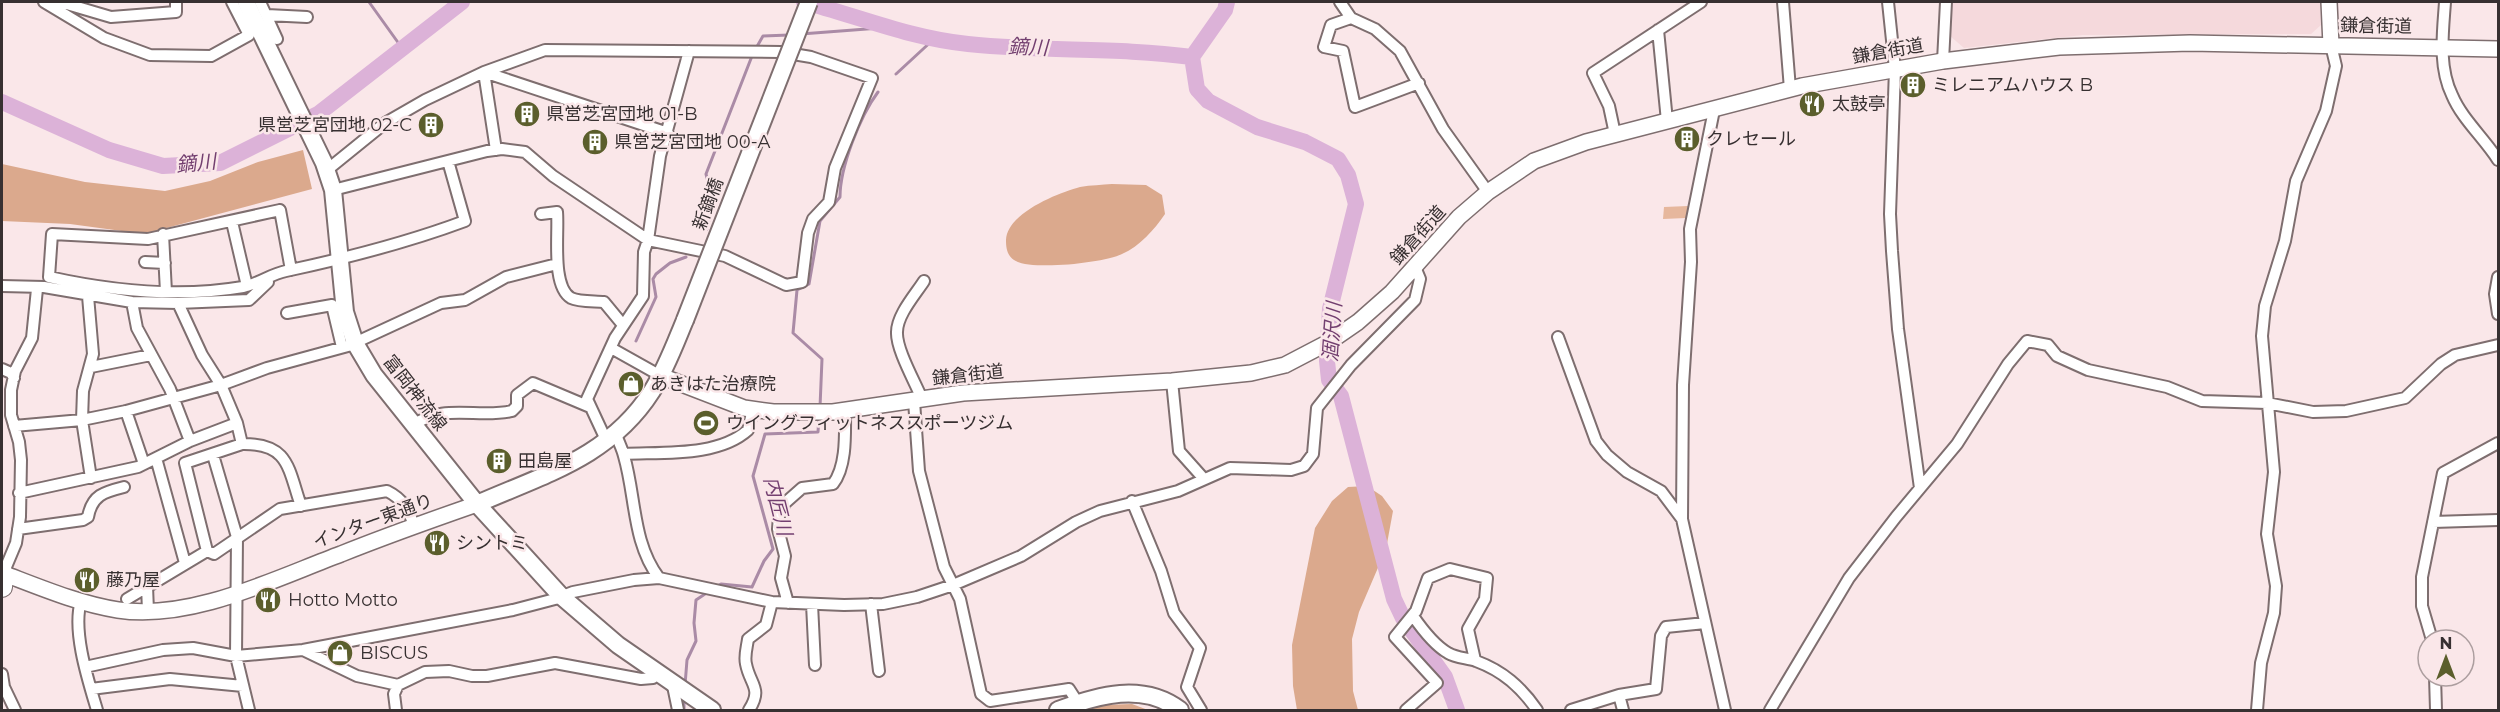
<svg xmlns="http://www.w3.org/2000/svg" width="2500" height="712" font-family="Montserrat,'Noto Sans JP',sans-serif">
  <rect width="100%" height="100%" fill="#fae7e9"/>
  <path fill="#f5d9dc" d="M1953,2H2320L2321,25L2311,34L2083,35L1964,48L1950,36Z"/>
  <path fill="#e6b79d" d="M1688,206L1686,218L1663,219L1664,207Z"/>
  <path fill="#dba98d" d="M303,150L312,189L144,234L70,224L2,221V164L85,182L165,191L210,181L258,162Z
    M1112,184L1146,185L1162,195L1165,214C1154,230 1140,246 1122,254C1104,263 1030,271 1014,260C1007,255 1006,248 1006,240C1007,213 1058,193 1080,187C1091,185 1102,185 1112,184Z
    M1367,486L1382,496L1393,511L1386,549L1359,612L1352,639L1353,691L1358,710H1297L1293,686L1292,645L1315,528L1332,501L1348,487Z
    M1132,704L1148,710H1077L1103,705Z"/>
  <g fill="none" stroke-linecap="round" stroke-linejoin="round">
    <path stroke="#aa8ba6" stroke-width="3" d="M369,2L402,48
      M801,34L893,27
      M755,50L763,36L789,35
      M896,74L935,38
      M707,229L713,201L706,174L752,56
      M636,341L656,297L653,279L656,274L670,263L686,257
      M820,407L822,359L793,333L797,290L809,284L820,221L840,197C840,167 860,116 878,92
      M716,587L721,584L752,587L764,561L773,549L753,476L765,434L818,432L819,416
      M685,685L687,660L696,641L694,623L696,600L708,592
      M684,710V697"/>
    <path stroke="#dcb2d8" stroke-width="16" d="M804,2C857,16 913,39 968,44C1042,52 1118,47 1192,57
      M1192,57L1197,89L1208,101L1257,127L1305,142L1338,159L1348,175L1356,204L1330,309L1327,361L1329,380L1341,396L1394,599L1403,618L1445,677L1457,710
      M1192,57L1225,10L1227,2
      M2,102L109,150L163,166L220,163L318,114L462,2"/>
    <defs>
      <path id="street" d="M44,2L104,38L150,55L211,56L249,35L232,2
        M60,2L111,17L176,12V2
        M260,2L277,39
        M1340,2L1351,18L1375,29L1400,51L1443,129L1488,192
        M1783,2L1790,89
        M1888,2L1895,69L1890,214L1892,251L1898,329L1920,488
        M2445,2C2443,32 2438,66 2452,95C2462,119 2484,138 2498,160
        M267,15L307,17
        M1351,18L1331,25L1324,47L1343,51L1355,107L1419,83
        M1658,30L1667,121
        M1943,61L1946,2
        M484,72L668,133
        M484,72L496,150
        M1714,110L1690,229L1691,262L1683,385L1682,519L1725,710
        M1615,134L1609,106L1593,73L1701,2
        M327,170L385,123L425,100L484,72L545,50L781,52L811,57L872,78L835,168L829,202L813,219L808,233L802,282L786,285L725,256L648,240L553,176L525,152L502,149L487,151L333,190
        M541,214L557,212C559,233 551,286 571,298C579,302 595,301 604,302L623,325
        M232,222L247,286
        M163,234L166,292
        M145,262L165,263
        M291,270L280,210L148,239L52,234L49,277C112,291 178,298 243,287C258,284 271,274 286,271C347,258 406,243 465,221L448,161
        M2498,277L2495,294L2498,314
        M2,286L44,287L132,302L178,303L202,355L221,385L237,423L242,444L185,463L207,551
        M88,296L93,354L83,391L82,420L91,478
        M132,302L137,328L170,389L190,441
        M178,303L249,300L268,282
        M287,313L332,305L342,347
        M1558,337L1596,441L1607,455L1627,472L1661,491L1682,519
        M611,348L661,376
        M91,367L151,355
        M2,369L11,373L14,378
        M1172,381L1179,451L1204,479
        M922,399C915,382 896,349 897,332C897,315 915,295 924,281
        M914,401L919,471L944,567L960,599L981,694L990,701L1069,689L1078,703
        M126,411L144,464
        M414,425C441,403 481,419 512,411L517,406V395L533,383L590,407
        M14,426L82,420L126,411L221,385L267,368L348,346L441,303L465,300L506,277L557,264
        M616,434C618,441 622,448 624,456C636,497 632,542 659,578
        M607,442L587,399L615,338L643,296L644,252L648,240L660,156L689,51
        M242,444C289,443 288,468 301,506
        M624,454C663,452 718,457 748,430L753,409
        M213,455L237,537L236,656L249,710
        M156,458L185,563
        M19,493L138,467L190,441L237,423
        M1132,501L1161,571L1174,613L1200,648L1187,687L1201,710
        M2433,522L2498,520
        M18,529L83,520L88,517C92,495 104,492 124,487
        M3,574L16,543L20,517L21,460L19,442L11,415V390L15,371L32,338L37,289
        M147,586L148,611
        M127,599L207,551L214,554L280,509L387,491C403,499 409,510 414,526
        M81,601C72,631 88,680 97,710
        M788,603L781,578L785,556L778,529L779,516L785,503L802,488L833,484C847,466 845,433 845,410
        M812,604L815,665
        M871,604L879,671
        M1413,616C1422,629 1434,645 1448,653C1456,658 1467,658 1476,661C1503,671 1521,687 1537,710
        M2432,640L2422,606V577L2443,473L2498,443
        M303,650L357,676L398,685L425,672L449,671L472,676H487L555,663L641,679L653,678L657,674
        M85,667L163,650L193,648L236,656L303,650L513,610L555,599L573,592L634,580L659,578L772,602L844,605L883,604L917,597L953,585L1021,556L1076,522L1100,511L1178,491L1230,468L1291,470L1304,466L1313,454L1317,408L1351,365L1415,300L1420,279L1415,267
        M2,674L4,687L15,710
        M2435,676L2436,710
        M673,686L678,710
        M91,689L170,679L243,686
        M1619,695L1656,689L1661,636L1666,627L1705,623
        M396,710L394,694L398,685
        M749,710C763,688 750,685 746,664C744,656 747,647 748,639L766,625L772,602
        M1406,710L1437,683L1395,637L1416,611L1428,578L1450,569L1487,578L1485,599L1468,629L1475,660
        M1571,710L1619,695L1623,710
        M1770,710L1849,578L1896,517L1957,444L2008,364L2027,341L2048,345L2057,356L2088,370L2167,387L2202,401L2267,403L2313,412L2346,411L2405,398L2441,364L2455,355L2498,345
        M2257,710L2261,663L2274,613L2276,586L2267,534L2274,472L2262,336L2265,306L2285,241L2296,181L2326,111L2336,66L2331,45"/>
      <path id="secondary" d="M2329,2L2331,45
        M661,376L744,408L773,412H833L963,393L1172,381L1251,373L1285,365L1329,342L1358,322L1392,292L1459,217L1488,192L1534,161L1586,142L1802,86L1943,61L2059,47L2190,43L2498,49
        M2,573C39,587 79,604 118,610C191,621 274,579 341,554C386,536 431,520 477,504"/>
      <path id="primary" d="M246,2L324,163L333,190L345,312L355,343L374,375L477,504L561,596L618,645L712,710
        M477,504C545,474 610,457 652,391C666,369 675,344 685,320
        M1058,710C1098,695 1143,682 1180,710"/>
      <path id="highway" d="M2,587L3,574"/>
    </defs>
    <use href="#street" stroke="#7e6e6f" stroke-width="14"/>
    <use href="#secondary" stroke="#7e6e6f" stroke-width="18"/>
    <use href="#primary" stroke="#7e6e6f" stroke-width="20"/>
    <use href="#highway" stroke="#7e6e6f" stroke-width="22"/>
    <use href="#street" stroke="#fff" stroke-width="10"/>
    <use href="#secondary" stroke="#fff" stroke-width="15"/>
    <use href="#primary" stroke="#fff" stroke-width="16"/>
    <use href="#highway" stroke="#fff" stroke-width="20"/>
    <defs>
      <path id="primary-bridge" d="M685,320L809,2"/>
    </defs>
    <use href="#primary-bridge" stroke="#7e6e6f" stroke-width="20" stroke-linecap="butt"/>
    <use href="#primary-bridge" stroke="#fff" stroke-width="16"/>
  </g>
  <defs>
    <symbol id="building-disc" viewBox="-11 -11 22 22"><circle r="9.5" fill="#5b5e2c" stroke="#fae7e9"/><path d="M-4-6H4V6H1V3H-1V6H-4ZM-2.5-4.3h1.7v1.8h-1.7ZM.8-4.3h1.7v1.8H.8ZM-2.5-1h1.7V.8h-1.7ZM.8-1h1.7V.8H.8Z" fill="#fff"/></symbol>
    <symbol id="restaurant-disc" viewBox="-11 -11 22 22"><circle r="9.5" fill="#5b5e2c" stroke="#fae7e9"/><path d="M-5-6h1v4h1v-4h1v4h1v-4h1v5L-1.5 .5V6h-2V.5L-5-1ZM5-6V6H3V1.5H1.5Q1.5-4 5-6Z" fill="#fff"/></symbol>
    <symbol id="shop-disc" viewBox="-11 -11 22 22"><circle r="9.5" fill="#5b5e2c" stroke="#fae7e9"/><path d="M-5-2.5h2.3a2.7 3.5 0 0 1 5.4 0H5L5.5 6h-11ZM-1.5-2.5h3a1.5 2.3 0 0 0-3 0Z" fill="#fff"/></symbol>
    <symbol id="stadium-disc" viewBox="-11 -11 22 22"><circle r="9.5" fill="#5b5e2c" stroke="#fae7e9"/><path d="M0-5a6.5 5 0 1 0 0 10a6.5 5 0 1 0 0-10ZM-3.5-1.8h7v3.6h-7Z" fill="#fff"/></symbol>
  </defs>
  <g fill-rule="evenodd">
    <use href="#building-disc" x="1898" y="70" width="30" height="30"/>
    <use href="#restaurant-disc" x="1797" y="89" width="30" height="30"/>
    <use href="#building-disc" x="512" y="99" width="30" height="30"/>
    <use href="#building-disc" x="416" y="110" width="30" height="30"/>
    <use href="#building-disc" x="1672" y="124" width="30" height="30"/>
    <use href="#building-disc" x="580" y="127" width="30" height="30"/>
    <use href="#shop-disc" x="616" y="369" width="30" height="30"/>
    <use href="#stadium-disc" x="691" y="408" width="30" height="30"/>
    <use href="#building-disc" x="484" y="446" width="30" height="30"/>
    <use href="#restaurant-disc" x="422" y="528" width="30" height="30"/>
    <use href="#restaurant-disc" x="72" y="565" width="30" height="30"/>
    <use href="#restaurant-disc" x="253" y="585" width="30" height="30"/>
    <use href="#shop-disc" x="325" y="638" width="30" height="30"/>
  </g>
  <g text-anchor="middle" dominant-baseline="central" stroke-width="5" stroke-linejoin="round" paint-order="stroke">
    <g font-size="18" fill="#373031" stroke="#fae7e9">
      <text transform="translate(2376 26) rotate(1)">鎌倉街道</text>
      <text transform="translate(1888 51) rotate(-10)">鎌倉街道</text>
      <text transform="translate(708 204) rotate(-69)">新鏑橋</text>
      <text transform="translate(1418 235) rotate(-48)">鎌倉街道</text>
      <text transform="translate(968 375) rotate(-6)">鎌倉街道</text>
      <text transform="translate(415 393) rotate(52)">富岡神流線</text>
      <text transform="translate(373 521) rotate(-20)">インター東通り</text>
    </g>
    <g font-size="18" fill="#373031" stroke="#fae7e9" text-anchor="start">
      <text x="1932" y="85">ミレニアムハウス B</text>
      <text x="1832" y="104">太鼓亭</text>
      <text x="546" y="114">県営芝宮団地 01-B</text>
      <text x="412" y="125" text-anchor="end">県営芝宮団地 02-C</text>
      <text x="1706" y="139">クレセール</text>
      <text x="614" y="142">県営芝宮団地 00-A</text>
      <text x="650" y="384">あきはた治療院</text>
      <text x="726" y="423">ウイングフィットネススポーツジム</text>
      <text x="518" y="461">田島屋</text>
      <text x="456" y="543">シントミ</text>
      <text x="106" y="580">藤乃屋</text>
      <text x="288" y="600">Hotto Motto</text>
      <text x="360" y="653">BISCUS</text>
    </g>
    <g font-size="20" font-style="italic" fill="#733f70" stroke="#fae7e9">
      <text transform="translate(1028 47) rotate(2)">鏑川</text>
      <text transform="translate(196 163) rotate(-6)">鏑川</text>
      <text transform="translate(1332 332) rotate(-86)">涸沢川</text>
      <text transform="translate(778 506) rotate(76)">内匠川</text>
    </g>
  </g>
  <rect width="2500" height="712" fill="none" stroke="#373031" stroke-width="6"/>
  <g transform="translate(2446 658)"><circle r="28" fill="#fae7e9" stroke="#ac9e9f" stroke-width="1.5"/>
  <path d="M0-4.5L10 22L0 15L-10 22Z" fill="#5b5e2c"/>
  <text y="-9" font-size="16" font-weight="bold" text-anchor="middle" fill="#373031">N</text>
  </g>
</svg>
